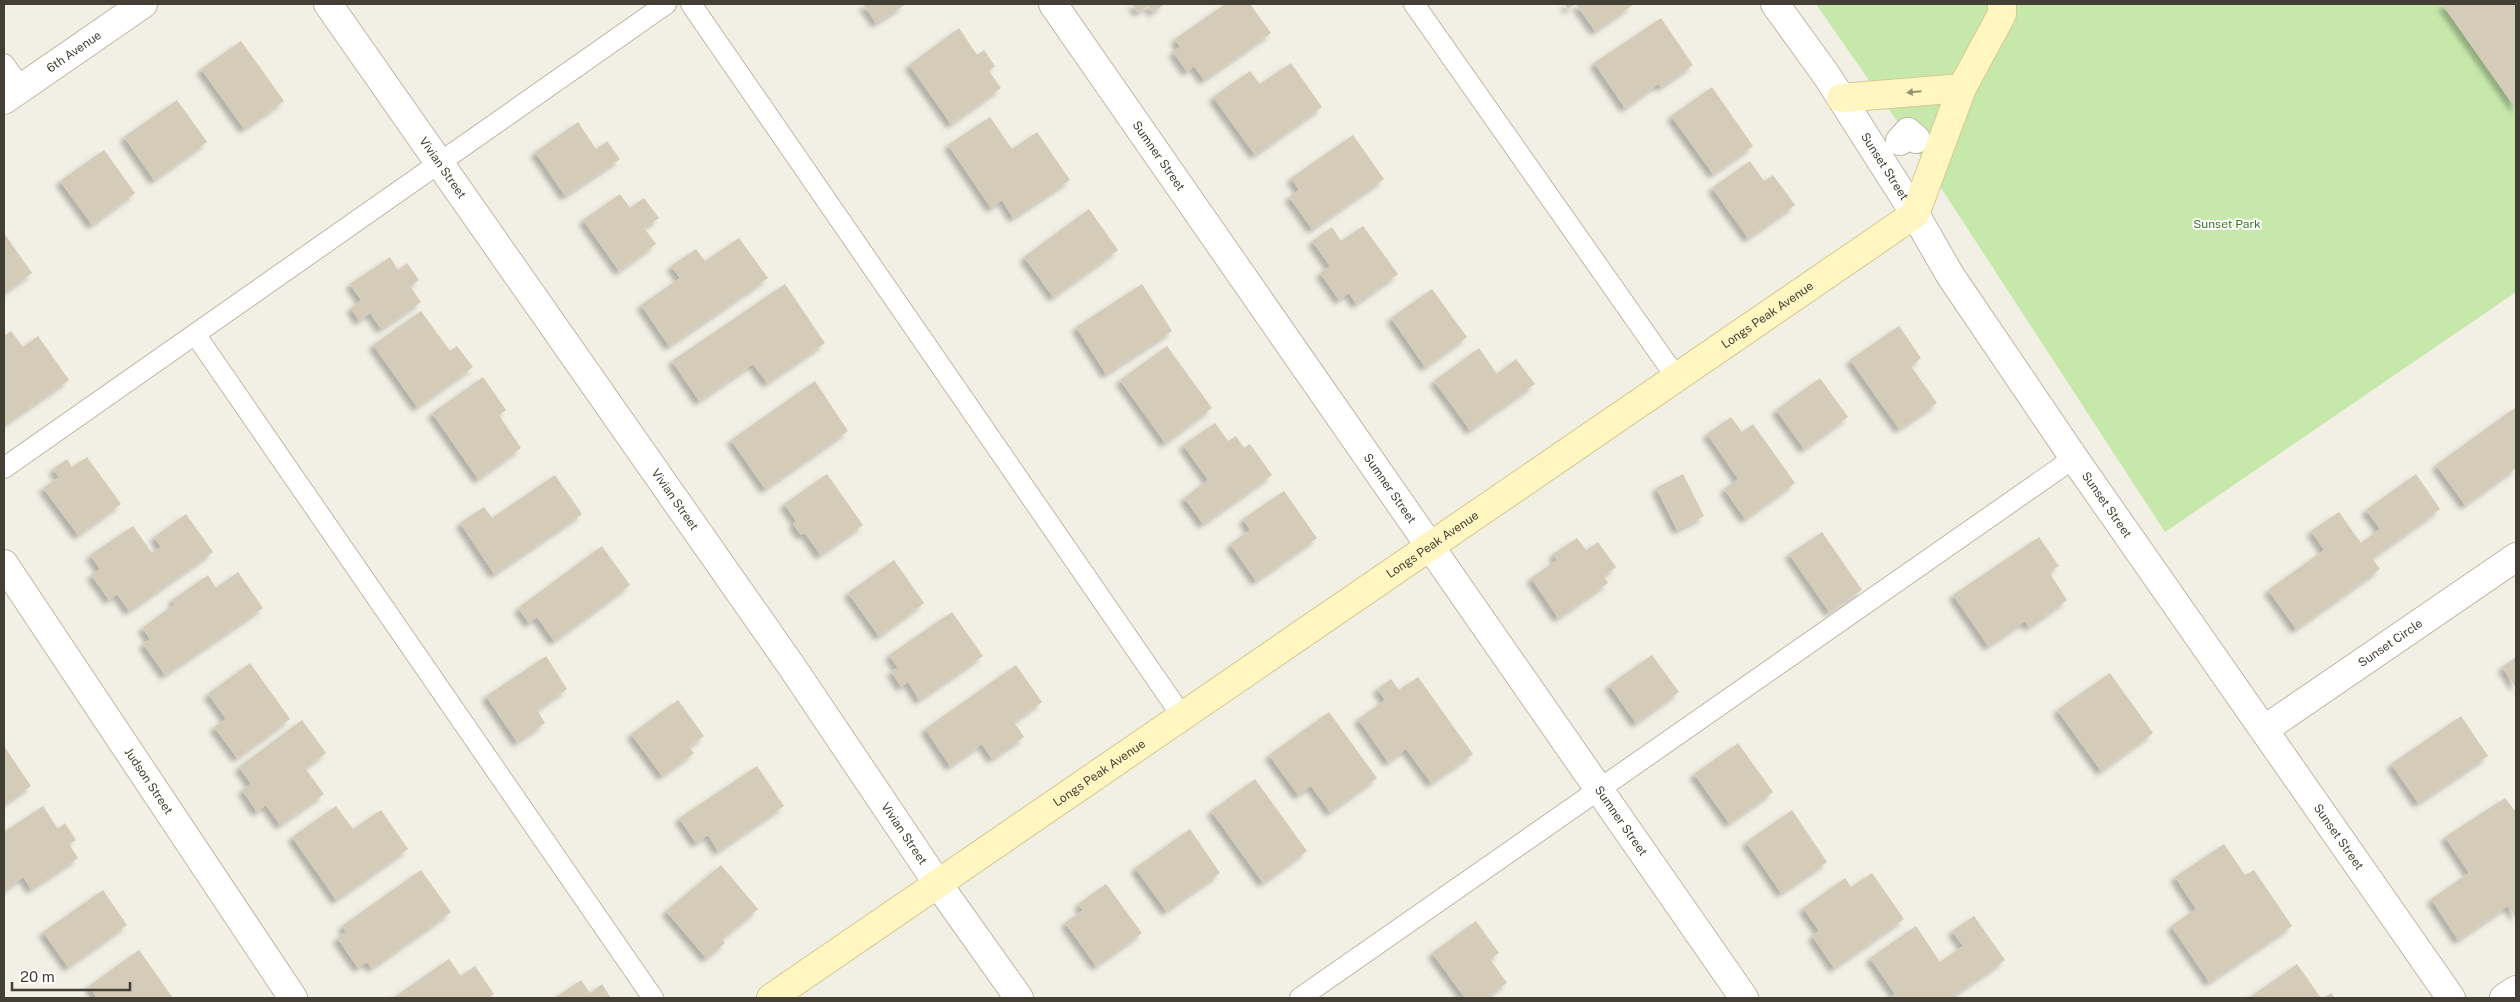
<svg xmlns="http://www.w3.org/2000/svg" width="2520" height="1002" font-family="'Public Sans',sans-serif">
  <defs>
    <filter id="shadow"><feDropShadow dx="-4.5" dy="4.5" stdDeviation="2.5" flood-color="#0004"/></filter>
  </defs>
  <rect width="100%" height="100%" fill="#f2efe4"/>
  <path fill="#c7e8ab" d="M1816,4H2516V292L2165,532L1902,128Z"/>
  <path fill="#d4ccb9" filter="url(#shadow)" d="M863,4H906L876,23Z
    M1132,4H1165L1153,12L1148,6L1138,12Z
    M1225,4H1250L1271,33L1204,80L1194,66L1187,72L1173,52L1180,47L1175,39Z
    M1564,4H1634L1595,31L1576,4L1568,9Z
    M2442,4H2516V109Z
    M1661,18L1693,65L1661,87L1658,84L1625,108L1594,63Z
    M959,28L977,55L984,50L995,66L989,71L1001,88L951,124L909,65Z
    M241,41L284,101L244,129L201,69Z
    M1291,63L1322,107L1255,155L1213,97L1250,71L1260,84Z
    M1712,87L1753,146L1713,174L1671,116Z
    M177,100L207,142L154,180L124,137Z
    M990,117L1012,149L1037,132L1070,180L1013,218L1002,200L991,208L948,145Z
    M578,122L596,149L607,141L620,159L565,196L535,152Z
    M1353,135L1384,179L1312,229L1289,197L1299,190L1291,178Z
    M104,150L135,193L92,225L60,181Z
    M1750,161L1764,181L1773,175L1795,205L1748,238L1712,188Z
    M620,194L630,208L644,198L659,218L644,228L656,244L619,271L583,220Z
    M1089,209L1118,250L1053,297L1024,257Z
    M1363,226L1398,274L1356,304L1349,293L1339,300L1320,273L1330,266L1312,241L1332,227L1341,241Z
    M4,233L32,273L4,293Z
    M739,238L768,278L669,346L641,305L680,278L671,266L696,249L705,261Z
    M390,257L398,270L407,263L419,280L410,286L421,302L381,329L370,313L359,321L351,308L361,300L350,284Z
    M785,284L825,343L767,383L753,364L699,401L672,361Z
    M1142,284L1172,331L1106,374L1076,327Z
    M1432,289L1467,337L1425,367L1391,318Z
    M421,311L450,351L457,346L473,367L417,407L373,345Z
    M1899,326L1921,358L1911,366L1937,403L1899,429L1850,360Z
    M11,331L23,347L38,336L69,380L5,424L4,336Z
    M1167,346L1212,408L1165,443L1120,380Z
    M1479,348L1497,374L1516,359L1535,384L1470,430L1434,381Z
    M483,377L506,410L499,415L521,448L478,479L432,413Z
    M1820,378L1848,417L1804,449L1776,410Z
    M815,381L848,431L765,489L731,440Z
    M2516,407V468L2465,505L2436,465Z
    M1731,417L1742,432L1753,424L1795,483L1745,519L1724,489L1738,479L1707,434Z
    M1215,423L1228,441L1236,436L1244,448L1250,444L1272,475L1203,524L1184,498L1208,480L1183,445Z
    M87,457L121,504L78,535L43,488L59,477L53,469L67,459L72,467Z
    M827,474L863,525L820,555L805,533L801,535L793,524L796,521L784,504Z
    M1683,474L1704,516L1677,530L1656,488Z
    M2416,474L2440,509L2372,558L2380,569L2296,629L2268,590L2324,550L2311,531L2339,512L2361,543L2380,529L2366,510Z
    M555,475L582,514L494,574L460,523L484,507L492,518Z
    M1284,491L1317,538L1256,581L1230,544L1250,530L1243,519Z
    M186,514L213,552L129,611L117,594L109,600L91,575L100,569L90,555L133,526L152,553L161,547L154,537Z
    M1822,532L1862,590L1829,612L1789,554Z
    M2039,537L2059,566L2049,572L2067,600L2029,627L2025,621L1988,646L1953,595Z
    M1577,538L1586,550L1598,542L1616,567L1604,576L1608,583L1558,618L1531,578L1557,560L1553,554Z
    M602,546L630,585L554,641L537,617L529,623L518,608Z
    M894,560L924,603L879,636L848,593Z
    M238,572L263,608L165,675L143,644L150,639L142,628L175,604L172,600L208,575L216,588Z
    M952,612L983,656L919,700L908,682L901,687L891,671L898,668L889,655Z
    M1652,655L1679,692L1636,723L1609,685Z
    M546,656L567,689L537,710L545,723L517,742L486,696Z
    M2516,657V688L2502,667Z
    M250,663L290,719L237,758L214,727L226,719L208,694Z
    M1016,665L1042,702L1014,722L1024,737L992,759L982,744L950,766L925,729Z
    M2110,673L2153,733L2101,771L2057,710Z
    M1418,677L1473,754L1431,783L1406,749L1388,762L1358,719L1385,700L1377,689L1391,679L1399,690Z
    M678,700L704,736L689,747L694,753L662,776L631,734Z
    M1329,712L1377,778L1330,812L1311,786L1298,795L1269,755Z
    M2461,716L2488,756L2418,803L2391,764Z
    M302,720L326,753L305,768L324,794L280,825L266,805L257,812L242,790L251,784L239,767Z
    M1738,743L1773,792L1729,823L1694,774Z
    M4,746L31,786L4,804Z
    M757,766L784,806L718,851L708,835L696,843L679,818Z
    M1255,779L1307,851L1263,883L1211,811Z
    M2505,798L2516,812V918L2508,906L2458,940L2431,899L2469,873L2445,837Z
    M43,806L58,829L65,823L76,840L69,844L78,858L31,889L23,877L4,891V832Z
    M336,806L353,829L381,810L408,849L336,900L292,837Z
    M1792,810L1827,862L1781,893L1746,842Z
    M1190,829L1220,873L1166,911L1135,868Z
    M2224,844L2245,875L2254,870L2292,926L2209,982L2171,926L2196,909L2175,877Z
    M721,865L758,909L722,939L725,943L706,958L666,911Z
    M421,870L451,912L372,968L367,962L358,968L337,938L346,932L342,926Z
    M1872,873L1904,919L1834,968L1812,936L1819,931L1803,908L1845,878L1851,887Z
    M1106,884L1142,933L1096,966L1065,923L1083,910L1078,904Z
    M103,890L127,925L68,967L43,932Z
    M1974,916L2005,960L1950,998H1889L1895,994L1870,958L1916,926L1940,962L1963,946L1952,931Z
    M1476,921L1499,953L1490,959L1507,983L1485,998H1465L1432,953Z
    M139,950L173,998H97L89,986Z
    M449,959L461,976L475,966L494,994L488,998H393Z
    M2297,964L2321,998H2249Z
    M581,980L590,993L602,984L611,998H557L556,997Z
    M2331,993L2335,998H2324Z"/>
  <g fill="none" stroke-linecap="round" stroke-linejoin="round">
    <defs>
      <path id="lane" d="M691,4L1182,716
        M1414,4L1676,377
        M4,64L21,88
        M195,334L653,998
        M4,468L666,4
        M1300,998L2074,458"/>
      <g id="street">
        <path id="s1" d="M328,4L790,664L938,884L1019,998"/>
        <path id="s2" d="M1053,4L1744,998"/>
        <path id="s3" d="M1775,4L1827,76L1915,214L1950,275L2074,458L2451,998"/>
        <path id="s4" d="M4,100L143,4"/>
        <path d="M1900,141L1908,132L1916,139"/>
        <path id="s5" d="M4,564L293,998"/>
        <path id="s6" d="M2265,729L2516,557"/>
        <path d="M2504,998L2516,990"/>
      </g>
      <g id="secondary">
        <path d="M1841,98L1962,88"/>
        <path id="s7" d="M771,998L1915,214L1962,88L2002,14V4"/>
      </g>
    </defs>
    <use href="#lane" stroke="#beb8a6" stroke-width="22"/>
    <use href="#street" stroke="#beb8a6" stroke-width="30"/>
    <use href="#secondary" stroke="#d4c992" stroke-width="30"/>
    <use href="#lane" stroke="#fff" stroke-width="20"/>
    <use href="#street" stroke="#fff" stroke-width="28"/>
    <use href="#secondary" stroke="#fff6c1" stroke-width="28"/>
  </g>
  <defs><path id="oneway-solid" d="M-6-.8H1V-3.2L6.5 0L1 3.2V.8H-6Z" transform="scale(1.25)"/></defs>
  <use fill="#989173" href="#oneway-solid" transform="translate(1914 92) rotate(175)"/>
  <g text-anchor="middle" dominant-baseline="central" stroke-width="4" stroke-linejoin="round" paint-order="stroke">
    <g font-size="12" fill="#443f34" stroke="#fff">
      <text stroke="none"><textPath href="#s4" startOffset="85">6th Avenue</textPath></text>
      <text stroke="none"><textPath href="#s2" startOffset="185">Sumner Street</textPath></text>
      <text stroke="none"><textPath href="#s3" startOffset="196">Sunset Street</textPath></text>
      <text stroke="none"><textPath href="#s1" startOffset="200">Vivian Street</textPath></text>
      <text stroke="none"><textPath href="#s7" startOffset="1208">Longs Peak Avenue</textPath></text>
      <text stroke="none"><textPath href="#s2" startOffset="590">Sumner Street</textPath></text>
      <text stroke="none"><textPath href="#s1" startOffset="605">Vivian Street</textPath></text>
      <text stroke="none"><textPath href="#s3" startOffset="601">Sunset Street</textPath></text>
      <text stroke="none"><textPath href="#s7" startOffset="802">Longs Peak Avenue</textPath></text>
      <text stroke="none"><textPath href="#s6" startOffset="152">Sunset Circle</textPath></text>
      <text stroke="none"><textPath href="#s7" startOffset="398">Longs Peak Avenue</textPath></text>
      <text stroke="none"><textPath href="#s5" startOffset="261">Judson Street</textPath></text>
      <text stroke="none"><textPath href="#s2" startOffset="995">Sumner Street</textPath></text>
      <text stroke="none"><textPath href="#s1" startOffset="1010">Vivian Street</textPath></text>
      <text stroke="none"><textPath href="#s3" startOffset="1006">Sunset Street</textPath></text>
    </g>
    <g font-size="12" fill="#3d7726" stroke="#fff">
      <text x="2227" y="224">Sunset Park</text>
    </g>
  </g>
  <rect width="2520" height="1002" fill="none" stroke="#443f34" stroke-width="10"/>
  <path d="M12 982v8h118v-8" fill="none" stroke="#443f34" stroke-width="2.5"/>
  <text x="20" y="982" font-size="15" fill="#443f34" stroke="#ffffff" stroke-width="4" paint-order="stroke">20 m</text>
</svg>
